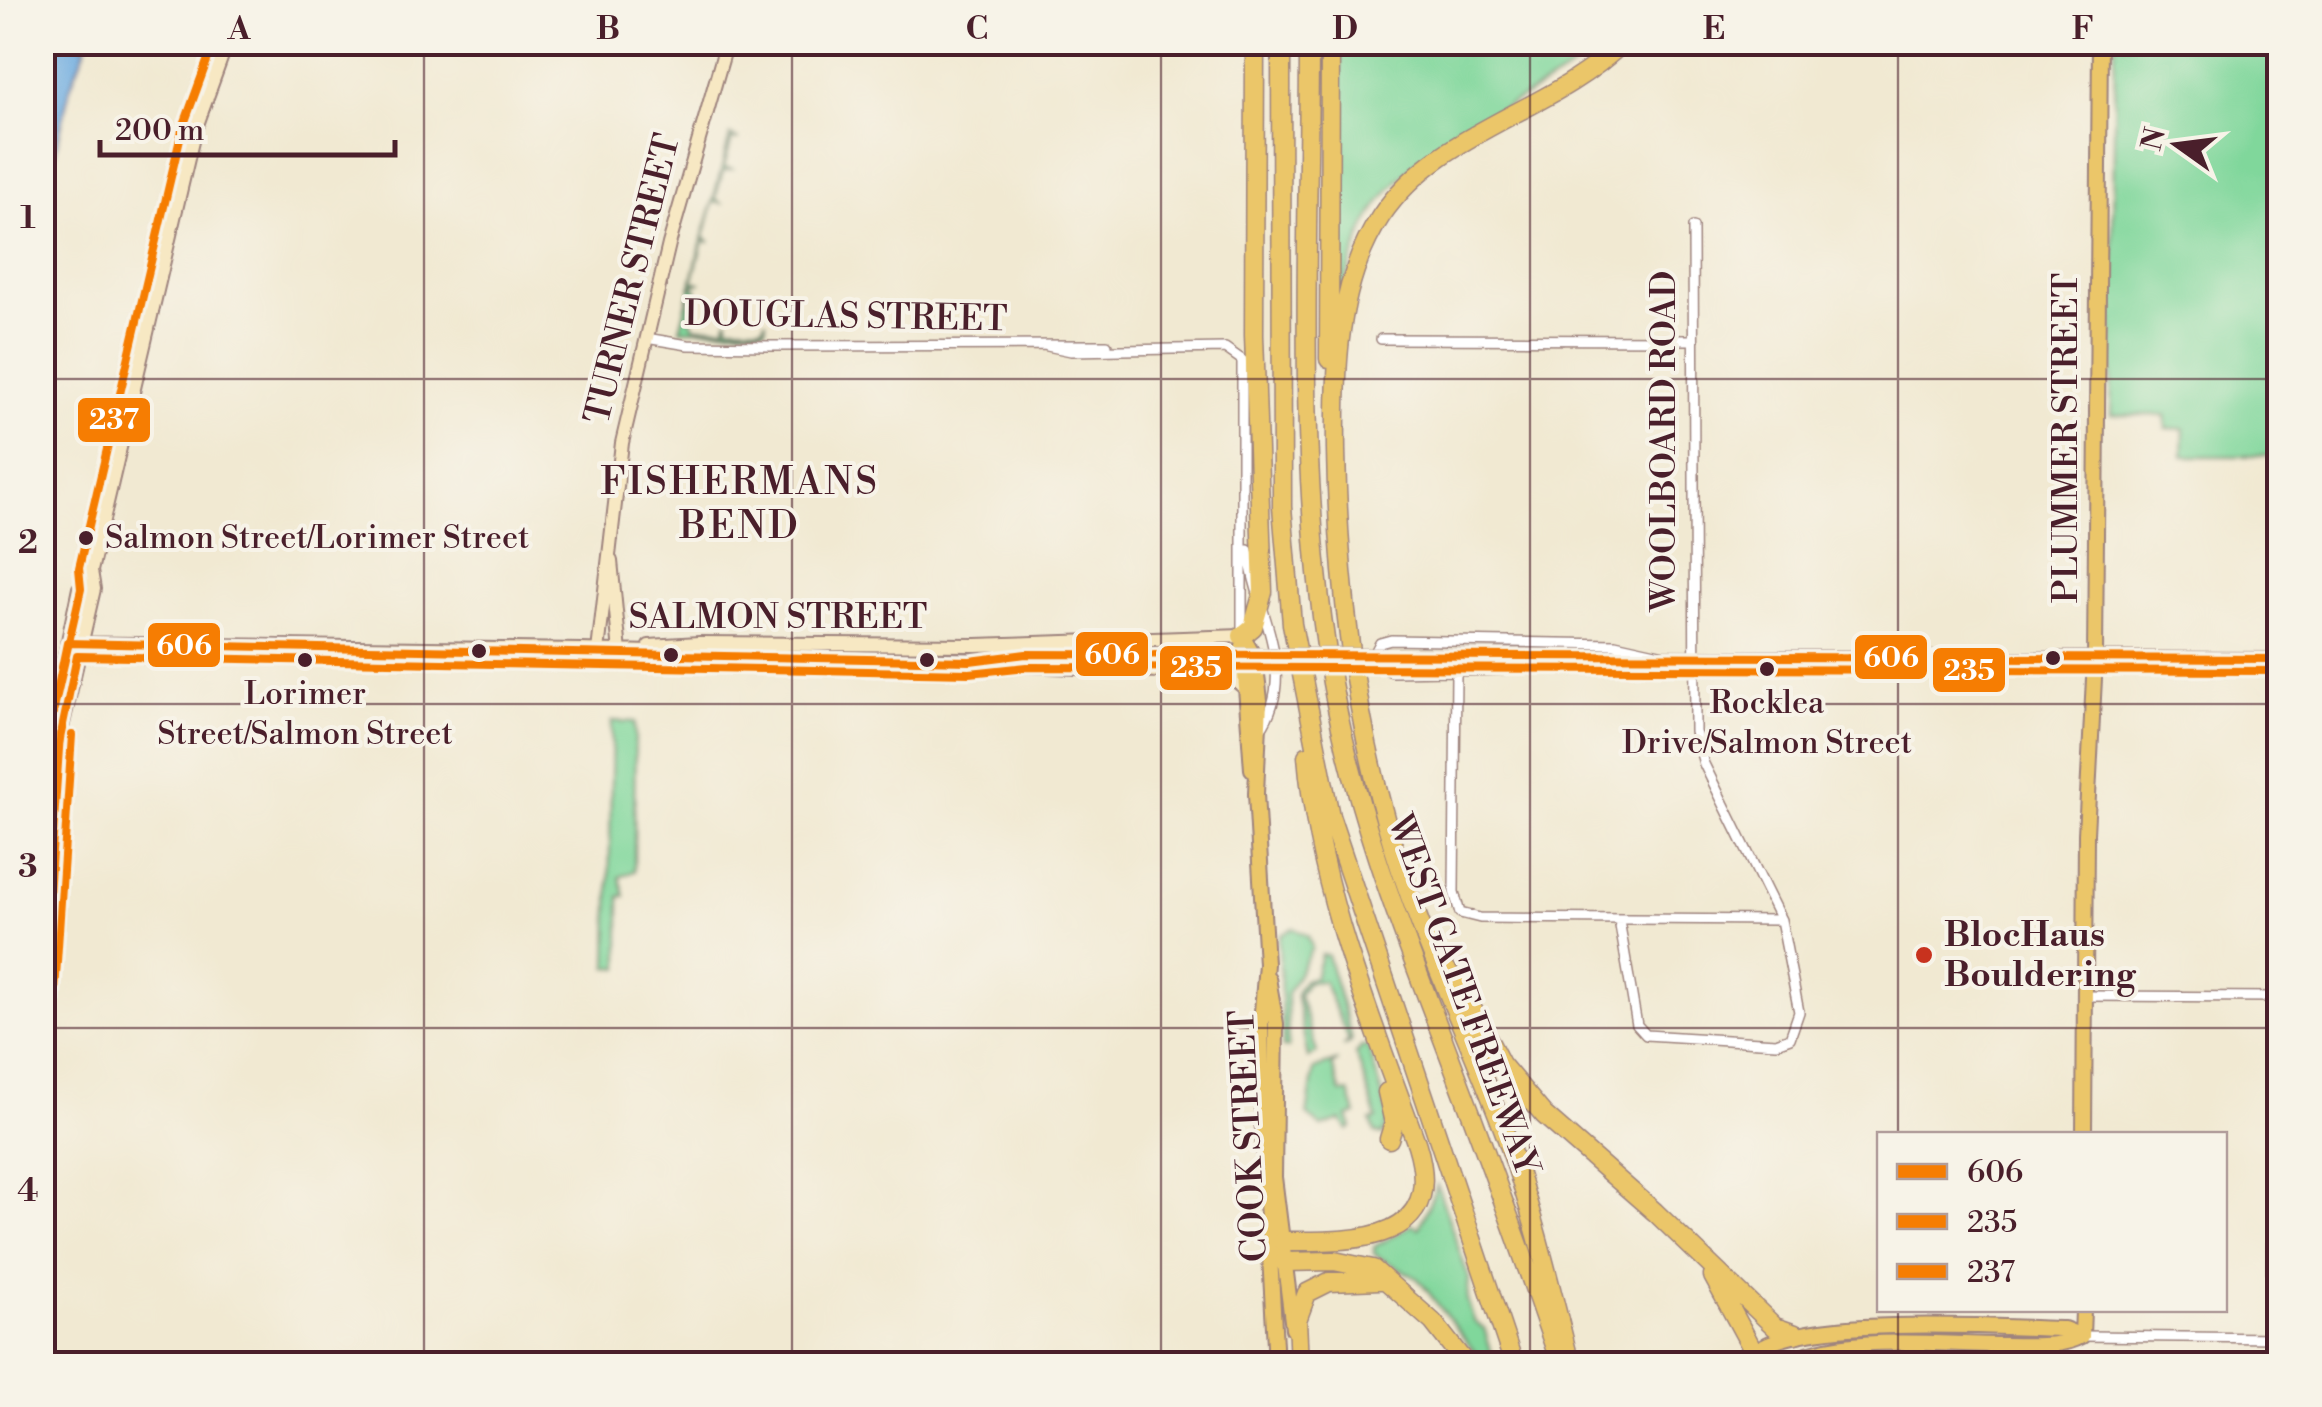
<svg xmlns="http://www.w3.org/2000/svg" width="2322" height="1407" font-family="'Libre Bodoni',serif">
  <rect width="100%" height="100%" fill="#f7f3e8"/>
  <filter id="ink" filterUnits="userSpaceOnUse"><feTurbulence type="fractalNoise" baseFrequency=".01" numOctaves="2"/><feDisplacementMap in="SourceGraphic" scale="20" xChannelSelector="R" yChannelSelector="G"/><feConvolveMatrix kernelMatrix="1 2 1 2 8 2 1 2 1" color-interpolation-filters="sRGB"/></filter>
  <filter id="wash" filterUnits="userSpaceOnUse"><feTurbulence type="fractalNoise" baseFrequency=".0048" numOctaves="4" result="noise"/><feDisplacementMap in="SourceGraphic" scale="40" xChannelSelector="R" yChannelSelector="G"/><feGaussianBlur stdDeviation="2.25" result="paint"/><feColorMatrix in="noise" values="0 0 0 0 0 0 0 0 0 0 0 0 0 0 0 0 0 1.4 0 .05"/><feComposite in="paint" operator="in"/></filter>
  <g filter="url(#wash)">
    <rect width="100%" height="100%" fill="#f1e9d2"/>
    <path fill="#80d79b" stroke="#657b63" stroke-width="2.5" d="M1341,43H1606C1530,110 1412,130 1365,228C1355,249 1349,272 1341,294L1337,293Z
      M2115,43H2279V456H2183L2184,429L2166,428L2165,415H2111Z
      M730,136L739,140L732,139L724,167L731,169L723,171L715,198L721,203L713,202L703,237L710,242L702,241L692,281L699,283L691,287L697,290L696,297L690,298V319L695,327H725L728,319L729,326L762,327L766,320L765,329H680Z
      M612,721L635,722L634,871L620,877L625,896H620V968L608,967Z
      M1293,928L1308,936L1312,948L1287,994L1288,1048H1283L1279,944L1281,935Z
      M1321,955H1327L1352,1040L1350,1043L1343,1046L1349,1041L1323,981L1307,982L1299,995L1317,1053L1308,1058L1296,993L1304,980L1315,977Z
      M1362,1046H1368L1389,1119L1383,1135L1375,1133L1371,1121L1377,1119L1356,1054Z
      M1338,1061L1332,1065L1341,1093L1349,1092L1356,1114L1348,1117L1352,1127L1348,1130L1341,1120L1322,1127L1307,1115L1314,1069Z
      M1437,1185L1469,1279L1467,1301L1475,1323L1484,1328L1495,1364H1484L1418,1279L1374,1254V1247L1412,1225L1419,1228Z"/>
    <path fill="#6eace0" stroke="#5c6686" stroke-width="2.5" d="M43,42L87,45L70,88L43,206Z"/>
  </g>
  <g filter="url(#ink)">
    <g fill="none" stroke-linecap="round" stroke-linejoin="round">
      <defs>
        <path id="street" d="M646,338L688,345L770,346L1107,345
          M1381,339L1691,340
          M1047,346L1071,351L1225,348L1242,360V636
          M1248,550C1255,610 1300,672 1260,730
          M1391,640L1615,644L1669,656L1660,665L1633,668L1392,672L1379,667L1373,656L1380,643Z
          M1456,672L1454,892L1460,913L1480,918L1781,920
          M1619,920L1637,1025L1646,1035L1776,1043L1790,1038L1799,1012L1781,920L1704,764L1695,732L1693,227
          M2085,996L2277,997
          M2082,1336L2280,1338
          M2271,1338L2274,997"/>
        <path id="secondary" d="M611,561L620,652
          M67,643L581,650L970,661L1026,654L1154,655
          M649,646L699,643L976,645L1242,636
          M598,651L622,443L669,244L727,42
          M1469,656L2280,659
          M993,665L1216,673L1231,677L1246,689
          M42,765L79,588L91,571L194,133L227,42
          M42,1006L59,741L94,589L91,571"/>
        <path id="primary" d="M1242,636L1255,658L1260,700L1256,794L1266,964L1261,1023L1262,1112L1276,1364
          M1243,646L1252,769
          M1268,978L1276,1024L1274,1177L1293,1329
          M2084,1134L2086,834L2095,659L2100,42
          M2082,1336L2083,1310
          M1745,1364C1764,1310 2009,1328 2064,1329L2082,1336
          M1781,1364C1848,1332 1932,1345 2005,1345C2030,1345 2060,1348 2082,1336
          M1819,1364L1844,1350"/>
        <path id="highway" d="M1281,42L1282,507L1292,624L1330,816L1514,1364
          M1309,42C1309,255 1295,473 1332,683C1357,821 1406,941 1455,1071C1490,1163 1523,1255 1555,1348
          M1329,359L1330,42
          M1242,636L1253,627L1263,592L1254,335L1255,42
          M1440,962L1462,989L1501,1064L1544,1115L1655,1212L1775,1327L1795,1334
          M1387,1092L1394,1123L1389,1139
          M1282,1241C1348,1241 1448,1247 1417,1145C1372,1020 1318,891 1307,756
          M1284,1262L1334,1261L1373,1269L1433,1322L1466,1364
          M1713,1276L1753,1350
          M1299,1364L1297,1320L1307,1293L1329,1282L1380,1280
          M1570,1364C1551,1289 1533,1212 1507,1139C1468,1033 1417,932 1386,822C1352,700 1338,576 1336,450C1335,371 1336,284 1381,216C1440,128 1550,114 1623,42"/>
      </defs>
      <use href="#street" stroke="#9e847e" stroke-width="12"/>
      <use href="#secondary" stroke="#9e847e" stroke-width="16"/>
      <use href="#primary" stroke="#9e847e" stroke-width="18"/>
      <use href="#highway" stroke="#9e847e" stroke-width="21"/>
      <use href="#street" stroke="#fff" stroke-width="9"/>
      <use href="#secondary" stroke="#f7e8c3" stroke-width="12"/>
      <use href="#primary" stroke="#ebc669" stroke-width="14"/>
      <use href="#highway" stroke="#ebc669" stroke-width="18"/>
      <defs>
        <path id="secondary-bridge" d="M1154,655L1469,656"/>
      </defs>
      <use href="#secondary-bridge" stroke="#9e847e" stroke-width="16" stroke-linecap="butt"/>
      <use href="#secondary-bridge" stroke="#f7e8c3" stroke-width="12"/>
      <defs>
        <path id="bus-1" d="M42,763L67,643L970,661L1026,654L2280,659
          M42,998L60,734"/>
        <path id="bus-2" d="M54,768L77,656L970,673L1027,667L2280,671
          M54,1007L72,735"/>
        <path id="bus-3" d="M42,803L47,739L81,589L79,568L182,130L214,42"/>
      </defs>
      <use href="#bus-1" stroke="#f7f3e8" stroke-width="15"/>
      <use href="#bus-2" stroke="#f7f3e8" stroke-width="15"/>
      <use href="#bus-3" stroke="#f7f3e8" stroke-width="15"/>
      <use href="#bus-1" stroke="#f67d02" stroke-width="8"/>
      <use href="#bus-2" stroke="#f67d02" stroke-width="8"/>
      <use href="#bus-3" stroke="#f67d02" stroke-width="8"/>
    </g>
  </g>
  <path fill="none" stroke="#4a1f2b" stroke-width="2.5" stroke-opacity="0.55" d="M424,42V1364M792,42V1364M1161,42V1364M1530,42V1364M1898,42V1134M42,379H2280M42,704H2280M42,1028H2280M1898,1310V1364"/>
  <g fill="#4a1f2b" stroke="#f7f3e8" stroke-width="4">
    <circle cx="86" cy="538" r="9"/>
    <circle cx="479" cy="651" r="9"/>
    <circle cx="671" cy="655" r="9"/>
    <circle cx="2053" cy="658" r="9"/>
    <circle cx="305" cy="660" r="9"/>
    <circle cx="927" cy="660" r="9"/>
    <circle cx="1767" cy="669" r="9"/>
  </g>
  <circle fill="#c8321e" stroke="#f7f3e8" stroke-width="4" cx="1924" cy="955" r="10"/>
  <g text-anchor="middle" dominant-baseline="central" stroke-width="8" stroke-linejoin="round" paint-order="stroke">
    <g font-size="32" fill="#4a1f2b" stroke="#f7f3e8">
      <text x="105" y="538" text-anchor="start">Salmon Street/Lorimer Street</text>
      <text x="305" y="694">Lorimer<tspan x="305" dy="40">Street/Salmon Street</tspan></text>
      <text x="1767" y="703">Rocklea<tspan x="1767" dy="40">Drive/Salmon Street</tspan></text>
    </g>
    <g font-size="35" fill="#4a1f2b" stroke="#f7f3e8">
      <text transform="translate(633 279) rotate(-76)">TURNER STREET</text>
      <text transform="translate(846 317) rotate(1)">DOUGLAS STREET</text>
      <text transform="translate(2066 438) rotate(-90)">PLUMMER STREET</text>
      <text transform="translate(1664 441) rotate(-90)">WOOLBOARD ROAD</text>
      <text x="778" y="617">SALMON STREET</text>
      <text transform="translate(1463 995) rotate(70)">WEST GATE FREEWAY</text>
      <text transform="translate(1249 1136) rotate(-93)">COOK STREET</text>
    </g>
    <g font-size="35" font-weight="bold" fill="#4a1f2b" stroke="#f7f3e8" text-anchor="start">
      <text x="1944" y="935">BlocHaus<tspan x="1944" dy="40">Bouldering</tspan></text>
    </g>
    <g font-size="38" letter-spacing="2.5" fill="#4a1f2b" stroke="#f7f3e8">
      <text x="740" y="482">FISHERMANS<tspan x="740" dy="44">BEND</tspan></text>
    </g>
  </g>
  <g stroke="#f7f3e8" stroke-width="4">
    <rect x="76" y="396" width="76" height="48" rx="10" fill="#f67d02"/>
    <rect x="146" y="621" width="76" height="48" rx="10" fill="#f67d02"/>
    <rect x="1074" y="630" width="76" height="48" rx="10" fill="#f67d02"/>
    <rect x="1853" y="633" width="76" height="48" rx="10" fill="#f67d02"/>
    <rect x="1158" y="644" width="76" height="48" rx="10" fill="#f67d02"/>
    <rect x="1931" y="646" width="76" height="48" rx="10" fill="#f67d02"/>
  </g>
  <g font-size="28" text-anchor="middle" font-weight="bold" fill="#fff">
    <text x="114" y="429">237</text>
    <text x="184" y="655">606</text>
    <text x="1112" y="664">606</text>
    <text x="1891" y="667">606</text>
    <text x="1196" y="677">235</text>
    <text x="1969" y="680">235</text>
  </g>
  <rect width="2322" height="1407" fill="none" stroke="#f7f3e8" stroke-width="110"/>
  <rect x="1877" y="1132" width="350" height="180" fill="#f7f3e8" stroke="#b29e9c" stroke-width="2.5"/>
  <rect x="1897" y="1164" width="50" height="15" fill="#f67d02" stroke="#b29e9c" stroke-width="2.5"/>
  <text x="1967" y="1182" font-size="30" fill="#4a1f2b">606</text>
  <rect x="1897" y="1214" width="50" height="15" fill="#f67d02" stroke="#b29e9c" stroke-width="2.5"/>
  <text x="1967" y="1232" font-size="30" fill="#4a1f2b">235</text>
  <rect x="1897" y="1264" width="50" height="15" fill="#f67d02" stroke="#b29e9c" stroke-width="2.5"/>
  <text x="1967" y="1282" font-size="30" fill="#4a1f2b">237</text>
  <g transform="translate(2177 145) rotate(284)" stroke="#f7f3e8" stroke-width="8" paint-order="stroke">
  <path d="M0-8L18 38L0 25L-18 38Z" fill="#4a1f2b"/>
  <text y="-15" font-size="28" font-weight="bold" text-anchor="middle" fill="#4a1f2b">N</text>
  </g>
  <path d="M100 140v15h295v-15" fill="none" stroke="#4a1f2b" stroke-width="5"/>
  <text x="115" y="140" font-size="30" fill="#4a1f2b" stroke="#f7f3e8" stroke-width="8" paint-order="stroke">200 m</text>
  <rect x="55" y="55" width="2212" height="1297" fill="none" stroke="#4a1f2b" stroke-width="4"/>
  <g font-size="32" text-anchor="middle" font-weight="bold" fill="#4a1f2b">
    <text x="239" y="39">A</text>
    <text x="608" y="39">B</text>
    <text x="977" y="39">C</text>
    <text x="1345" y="39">D</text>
    <text x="1714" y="39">E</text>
    <text x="2083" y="39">F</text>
    <text x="28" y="228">1</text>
    <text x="28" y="553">2</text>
    <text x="28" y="877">3</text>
    <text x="28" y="1201">4</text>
  </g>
</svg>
